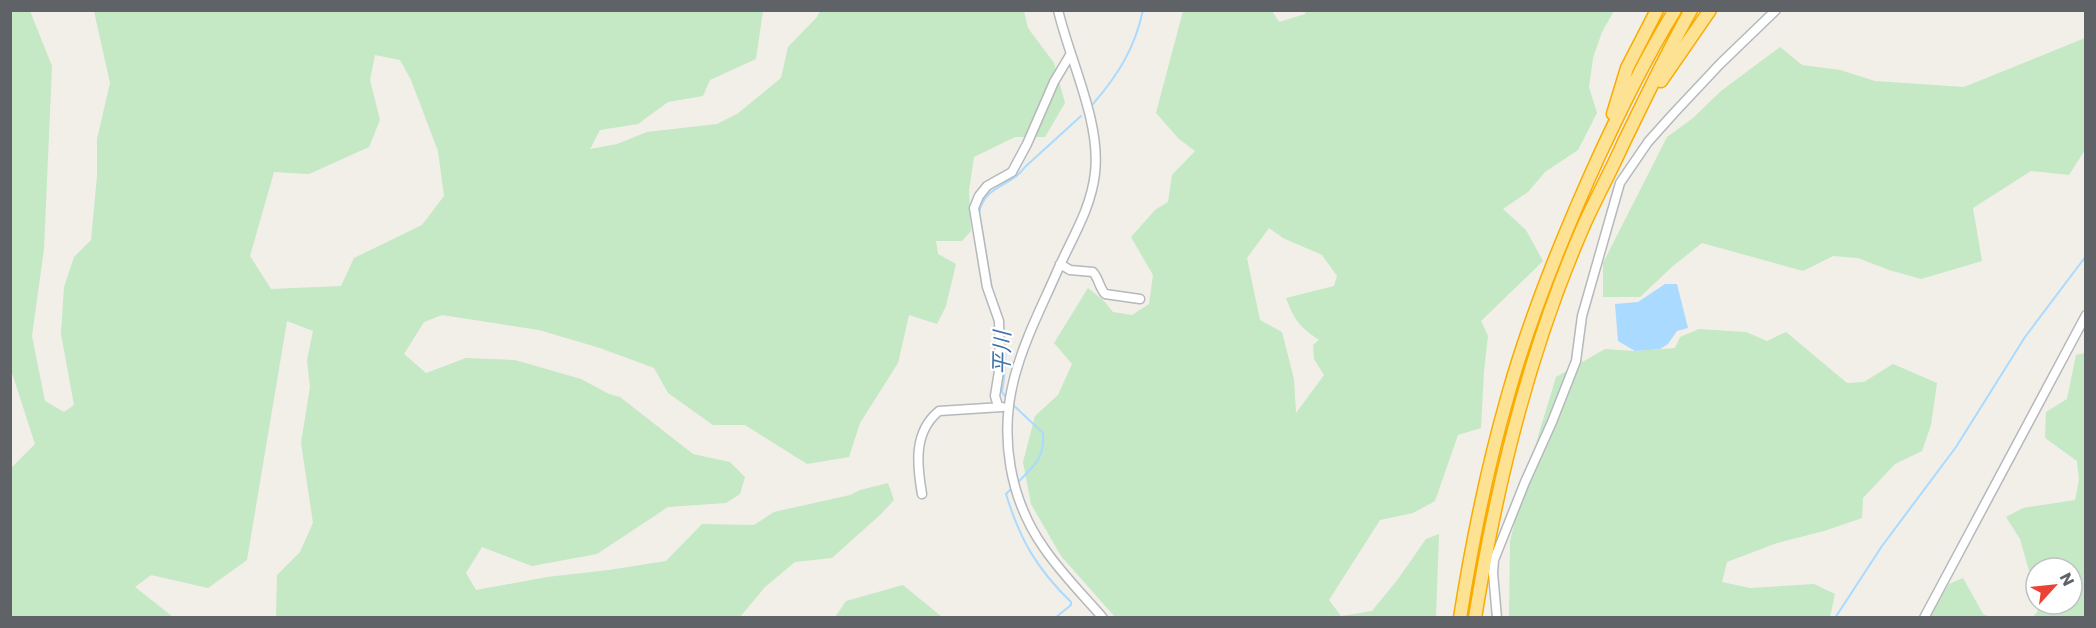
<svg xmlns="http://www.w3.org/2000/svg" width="2096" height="628" font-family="Poppins,'Noto Sans JP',sans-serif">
  <rect width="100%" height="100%" fill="#f1efe8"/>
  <path fill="#c5e8c5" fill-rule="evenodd" d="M10,11H30L52,66L44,249L32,336L45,401L64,412L74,405L61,334L64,287L74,257L91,240L97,176V139L110,83L94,11H763L756,59L710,80L703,96L668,102L638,124L600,130L590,149L617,144L647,132L717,124L737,114L781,78L788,47L817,17L820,11H1024L1028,28L1054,63L1065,103L1045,137H1015L974,157L969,190L971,231L962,241H936L938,254L956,264L946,306L937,324L909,315L898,363L860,423L849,457L807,464L745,425H713L668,393L654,368L600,348L539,330L442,315L424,322L404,354L426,373L466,358L515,360L581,379L609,394L620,397L693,454L730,462L745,477L740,494L726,503L668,507L597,554L532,566L482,547L466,573L476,590L547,577L609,570L666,561L702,524L754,525L774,512L850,495L860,490L888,483L894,500L880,515L832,558L795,562L765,587L740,617H276L277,575L300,552L313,523L301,443L310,387L307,360L313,331L287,321L247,560L208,588L151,575L135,587L173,617H11V468L35,444L11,370ZM375,55L400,60L411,80L438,151L444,196L422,225L354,258L341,286L271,289L250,256L274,172L309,174L369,147L380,120L370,80Z
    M1192,11H1272L1279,22L1305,14L1306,10L1614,11L1602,32L1593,58L1589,87L1597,113L1578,150L1545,172L1528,192L1503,209L1526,230L1543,261L1481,321L1488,336L1484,371L1481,428L1458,435L1435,501L1413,513L1380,520L1329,600L1341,616L1372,611L1398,579L1426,539L1439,534L1436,617H1115L1061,556L1031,504L1023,462L1035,416L1058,395L1072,364L1054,343L1088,288L1104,301L1113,312L1132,315L1149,304L1153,275L1131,237L1155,210L1168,202L1172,175L1195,151L1179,139L1156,113L1183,11ZM1269,228L1283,238L1322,255L1337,276L1334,286L1286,298C1294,320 1300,327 1319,340L1313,345L1314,359L1324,375L1296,413L1294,379L1282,332L1260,320L1247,258Z
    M2085,38V150L2069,175L2031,171L1973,208L1982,261L1921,279L1889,270L1858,258L1833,256L1803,271L1702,243L1673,266L1640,297H1603V263L1667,137L1693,118L1721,91L1780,47L1802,65L1840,70L1875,81L1964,87Z
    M1699,329L1746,332L1767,341L1786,332L1847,383L1864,382L1893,364L1937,383L1931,425L1922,451L1895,464L1863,498L1862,518L1824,531L1777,543L1727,562L1722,582L1750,588L1814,584L1835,594L1830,617L1509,618L1510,541L1530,463L1556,377L1605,349L1635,351L1675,348L1680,337Z
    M2085,353V617H2033L2043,604H2072V568H2036V578L2030,574L2020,539L2006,517L2023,508L2075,500L2079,480L2077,461L2045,438L2046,412L2067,399L2076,355Z
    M1963,578L1983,614L1990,617L1928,618L1949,584Z
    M903,585L942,617H835L846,601Z"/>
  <path fill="#aadaff" d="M1665,284H1677L1688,328L1677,331L1668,344L1660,349L1635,351L1618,341L1615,304L1638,302Z"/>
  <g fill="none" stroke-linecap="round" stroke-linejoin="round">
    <path stroke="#aadaff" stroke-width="2" d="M1093,104C1118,75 1135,48 1143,10
      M979,213C984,185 1011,187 1025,167L1081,116
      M980,218L992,289
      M996,300C1007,329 1007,362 1002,392L1007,399
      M1011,403L1043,433C1045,458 1034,466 1018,482
      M1012,488L1006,494C1020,540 1037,569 1071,602V605L1055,618
      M1835,618L1882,546L1956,447L2025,337L2086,256"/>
    <defs>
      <path id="minor" d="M1058,10C1070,61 1101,122 1095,173C1091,210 1070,241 1056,274C1041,308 1023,343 1014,379C999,437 1010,500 1044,548C1061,573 1083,595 1103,618
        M1060,264L1070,270L1093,272C1099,279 1099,287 1105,294L1140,299
        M998,406L995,396L1000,365L999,321L987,287L974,208L979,196L987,186L1012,172L1027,144L1054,82L1070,55
        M922,494C917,465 913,432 939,411L1002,407
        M1497,618L1493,573L1494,560L1525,482L1552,422L1576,361L1582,316L1620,183L1648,142L1674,113L1720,64L1776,10
        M1924,618L2086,315"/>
      <path id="highway" d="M1661,81L1710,10
        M1613,114L1627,68L1657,10
        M1460,618C1472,542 1487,468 1508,395C1531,313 1564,233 1599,156C1622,107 1646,57 1675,10
        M1475,618C1496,486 1530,348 1584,225C1596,198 1611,171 1623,144C1645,99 1666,54 1691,10"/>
    </defs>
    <use href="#minor" stroke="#b5b8bc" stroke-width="11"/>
    <use href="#highway" stroke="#f9ab00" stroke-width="15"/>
    <use href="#minor" stroke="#fff" stroke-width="8"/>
    <use href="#highway" stroke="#fde293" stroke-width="12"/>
  </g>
  <g text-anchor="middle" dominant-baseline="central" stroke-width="4.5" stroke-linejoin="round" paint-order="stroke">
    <g font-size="22" font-style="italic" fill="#4174aa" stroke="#fff">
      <text transform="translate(1002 353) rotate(-89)">平川</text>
    </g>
  </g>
  <rect width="2096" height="628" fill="none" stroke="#5f6368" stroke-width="24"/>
  <g transform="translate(2054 586) rotate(63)"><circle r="28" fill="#ffffff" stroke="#bfc1c3" stroke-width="1.5"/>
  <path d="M0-4.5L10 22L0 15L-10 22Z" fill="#ea4335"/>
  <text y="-9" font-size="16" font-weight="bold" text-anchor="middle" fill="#5f6368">N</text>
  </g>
</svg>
